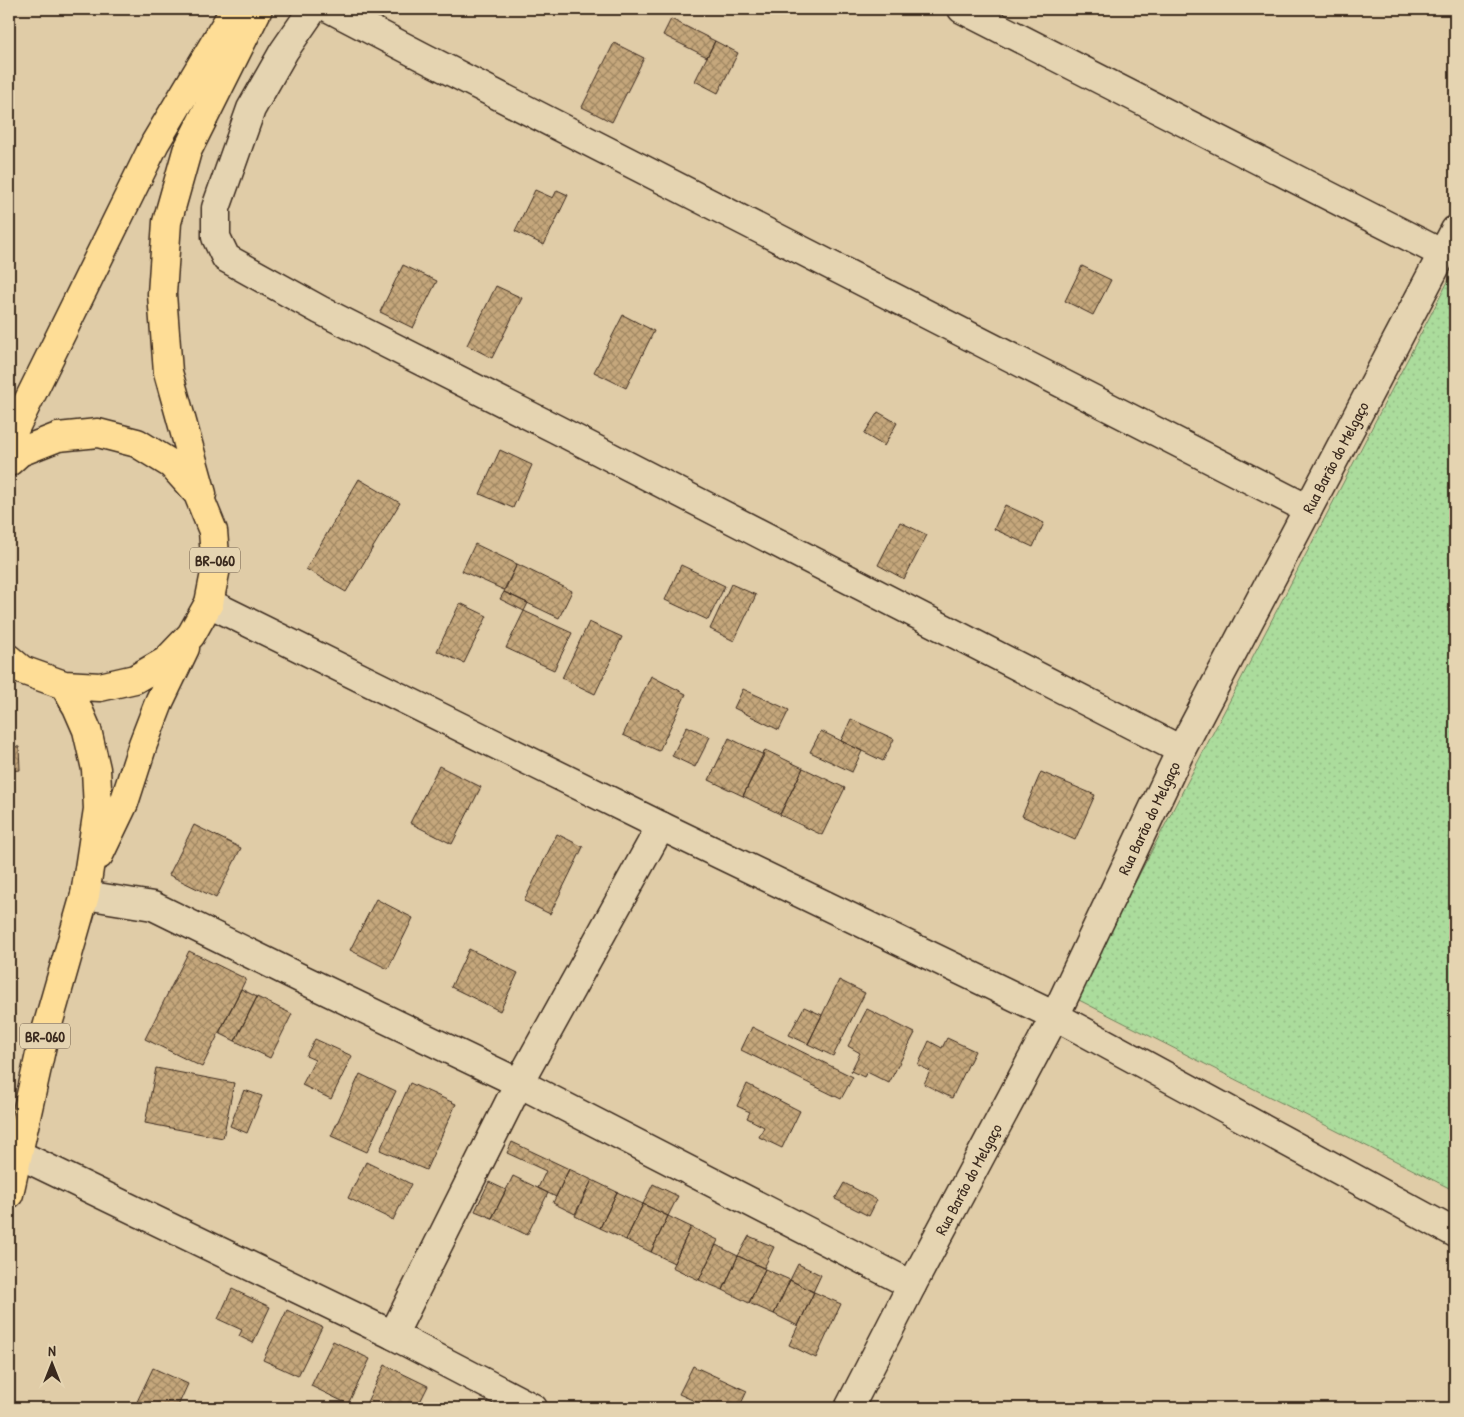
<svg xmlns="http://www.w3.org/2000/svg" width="1464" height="1417" font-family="'Patrick Hand',sans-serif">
  <defs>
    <pattern id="grass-dots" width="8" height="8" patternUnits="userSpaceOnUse" patternTransform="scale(1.25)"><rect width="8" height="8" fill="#abdc9c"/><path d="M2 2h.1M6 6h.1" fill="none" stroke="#94bd86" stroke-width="1.8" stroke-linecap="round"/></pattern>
    <pattern id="building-cross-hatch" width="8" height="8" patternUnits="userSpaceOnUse" patternTransform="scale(1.25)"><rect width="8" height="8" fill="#c5a77b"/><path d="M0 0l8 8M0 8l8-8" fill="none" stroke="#a18864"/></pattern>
  </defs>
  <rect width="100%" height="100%" fill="#e0cca7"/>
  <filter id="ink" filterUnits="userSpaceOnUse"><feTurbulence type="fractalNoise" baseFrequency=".02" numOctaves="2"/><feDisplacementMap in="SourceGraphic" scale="10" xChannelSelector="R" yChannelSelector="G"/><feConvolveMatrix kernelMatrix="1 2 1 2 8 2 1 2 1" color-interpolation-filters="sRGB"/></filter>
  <g filter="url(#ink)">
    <path fill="url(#grass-dots)" stroke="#73835d" d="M1455,268V1191L1075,998Z"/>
    <path fill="url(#building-cross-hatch)" stroke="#3b2a1e" d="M671,19L715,41L707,57L663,35Z
      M715,41L738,53L718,93L695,81Z
      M614,43L644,58L612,122L582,107Z
      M535,190L553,198L557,190L568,195L544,245L515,231Z
      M403,265L437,281L413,328L380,312Z
      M1082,266L1111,280L1093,315L1065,301Z
      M496,286L522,298L492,358L467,345Z
      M623,315L654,331L626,388L594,372Z
      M878,412L897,423L884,446L864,434Z
      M500,450L532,465L513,508L480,494Z
      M359,479L400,503L346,592L306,569Z
      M1005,505L1044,523L1033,547L994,529Z
      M900,522L927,535L904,579L878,565Z
      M475,544L517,564L504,590L462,571Z
      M517,564L572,591L559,618L504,592Z
      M681,565L725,586L708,620L665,600Z
      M731,584L756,595L734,641L710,629Z
      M504,592L528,603L524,611L500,599Z
      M460,603L487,616L464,663L437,651Z
      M524,611L572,633L554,670L506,648Z
      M589,622L622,637L595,694L562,678Z
      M651,676L686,694L659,751L623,735Z
      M743,689L789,710L779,730L734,708Z
      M851,719L894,739L883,761L841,741Z
      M687,726L710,737L695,767L672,756Z
      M821,731L862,751L852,772L810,752Z
      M729,738L764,755L743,796L709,780Z
      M9,746L19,747L20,770L9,771Z
      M765,750L803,768L780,814L743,796Z
      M439,766L481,787L452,844L410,823Z
      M803,768L845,788L822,835L780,815Z
      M1041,772L1095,795L1075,840L1022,816Z
      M194,825L241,848L216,898L169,875Z
      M557,834L583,847L550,914L524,901Z
      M376,899L413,918L388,969L350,950Z
      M469,949L518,973L500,1011L451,987Z
      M189,951L246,979L202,1067L145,1039Z
      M839,980L865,993L833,1056L808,1044Z
      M241,989L257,997L235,1041L219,1033Z
      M257,997L292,1014L270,1058L235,1041Z
      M804,1007L822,1015L808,1044L789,1035Z
      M867,1009L915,1033L889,1083L867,1072L864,1077L851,1071L860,1053L848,1046Z
      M752,1027L853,1077L841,1099L741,1050Z
      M947,1038L975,1051L952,1098L924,1084L930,1071L918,1065L929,1041L942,1048Z
      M315,1039L352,1056L331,1099L302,1085L315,1060L306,1056Z
      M156,1068L234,1083L223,1138L145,1123Z
      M360,1074L396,1091L367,1152L331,1136Z
      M410,1083L456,1104L426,1170L380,1150Z
      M747,1084L800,1111L782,1148L759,1137L764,1127L747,1118L750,1112L737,1106Z
      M244,1090L262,1096L247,1133L230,1126Z
      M512,1142L569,1169L556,1197L538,1188L546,1171L507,1153Z
      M366,1162L411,1184L393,1220L348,1198Z
      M569,1169L592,1180L575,1214L553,1203Z
      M513,1176L548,1193L527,1235L492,1218Z
      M592,1180L617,1192L600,1228L575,1216Z
      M489,1182L506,1190L492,1218L475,1211Z
      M844,1183L877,1200L869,1216L835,1199Z
      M653,1184L678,1196L668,1216L643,1204Z
      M617,1192L643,1204L626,1240L600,1228Z
      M643,1204L668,1216L651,1252L626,1240Z
      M668,1216L691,1227L674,1263L651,1252Z
      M691,1227L718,1240L699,1280L672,1267Z
      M749,1236L774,1247L764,1268L738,1256Z
      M716,1245L738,1256L723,1290L699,1280Z
      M738,1256L765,1269L749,1303L723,1290Z
      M798,1264L821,1275L813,1292L790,1280Z
      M765,1269L790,1280L774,1314L749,1303Z
      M790,1280L814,1292L798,1326L774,1314Z
      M232,1289L270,1307L253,1343L239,1336L242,1330L218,1319Z
      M814,1292L841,1304L816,1358L789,1345Z
      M287,1310L322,1327L298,1376L263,1360Z
      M333,1341L370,1359L348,1404L311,1386Z
      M385,1365L428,1386L417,1408H404L397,1405L395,1408H364Z
      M693,1366L747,1391L739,1408H710L679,1394Z
      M153,1368L188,1384L177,1408H134Z"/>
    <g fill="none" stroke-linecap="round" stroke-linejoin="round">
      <defs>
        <g id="minor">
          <path d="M313,9L284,51L251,109L216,208V237L226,258L320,310L556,429L1181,750"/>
          <path d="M331,9L425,58L1308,509"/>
          <path d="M962,9L1443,254"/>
          <path d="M209,603L661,826L1055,1016L1455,1233"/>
          <path d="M85,895L153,906L300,978L519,1083L912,1285"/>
          <path d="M18,1154L393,1335L533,1408"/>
          <path d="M393,1335L519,1083L661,826"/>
          <path id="s1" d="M849,1408L912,1285L1055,1016L1181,750L1455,230"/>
        </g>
        <path id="major" d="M9,440L155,143L235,9
          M9,462L20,452L58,437L98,433L137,443L171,464L198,494L213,531L216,568L209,603L191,635L166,661L135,679L100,687L64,685L22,670L9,659
          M202,494L168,372L162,294L167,222L187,151L258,9
          M99,855L124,803L143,744L160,700L185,648
          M9,1194L42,1045L85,895L98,809L96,769L87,730L77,707L64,685"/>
      </defs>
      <use href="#minor" stroke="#3b2a1e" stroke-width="31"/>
      <use href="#major" stroke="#3b2a1e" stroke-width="31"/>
      <use href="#minor" stroke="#e5d4b1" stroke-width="28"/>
      <use href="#major" stroke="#fedd96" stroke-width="28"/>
    </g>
  </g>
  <g text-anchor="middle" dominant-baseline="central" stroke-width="5" stroke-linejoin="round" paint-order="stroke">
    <g fill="#e5d4b1" stroke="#6e5d4a" stroke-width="1">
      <rect x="190" y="547.5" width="50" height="25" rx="4"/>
      <rect x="20" y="1023.5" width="50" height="25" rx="4"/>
    </g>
    <g font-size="15" font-weight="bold" fill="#3b2a1e">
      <text x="215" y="560">BR-060</text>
      <text x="45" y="1036">BR-060</text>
    </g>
    <g font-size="16" fill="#3b2a1e" stroke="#e5d4b1">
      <text stroke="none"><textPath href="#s1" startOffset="1068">Rua Barão do Melgaço</textPath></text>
      <text stroke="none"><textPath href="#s1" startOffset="662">Rua Barão do Melgaço</textPath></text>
      <text stroke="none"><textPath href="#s1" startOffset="258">Rua Barão do Melgaço</textPath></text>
    </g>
  </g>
  <rect width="1464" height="1417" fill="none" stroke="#e5d4b1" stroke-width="30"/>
  <rect x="15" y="15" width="1434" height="1387" fill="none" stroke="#3b2a1e" stroke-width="2" filter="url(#ink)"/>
  <g transform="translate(52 1364)" stroke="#e5d4b1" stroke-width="4" paint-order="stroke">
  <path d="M0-4L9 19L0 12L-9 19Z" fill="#3b2a1e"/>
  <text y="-8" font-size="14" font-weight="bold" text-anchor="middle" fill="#3b2a1e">N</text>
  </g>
</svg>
